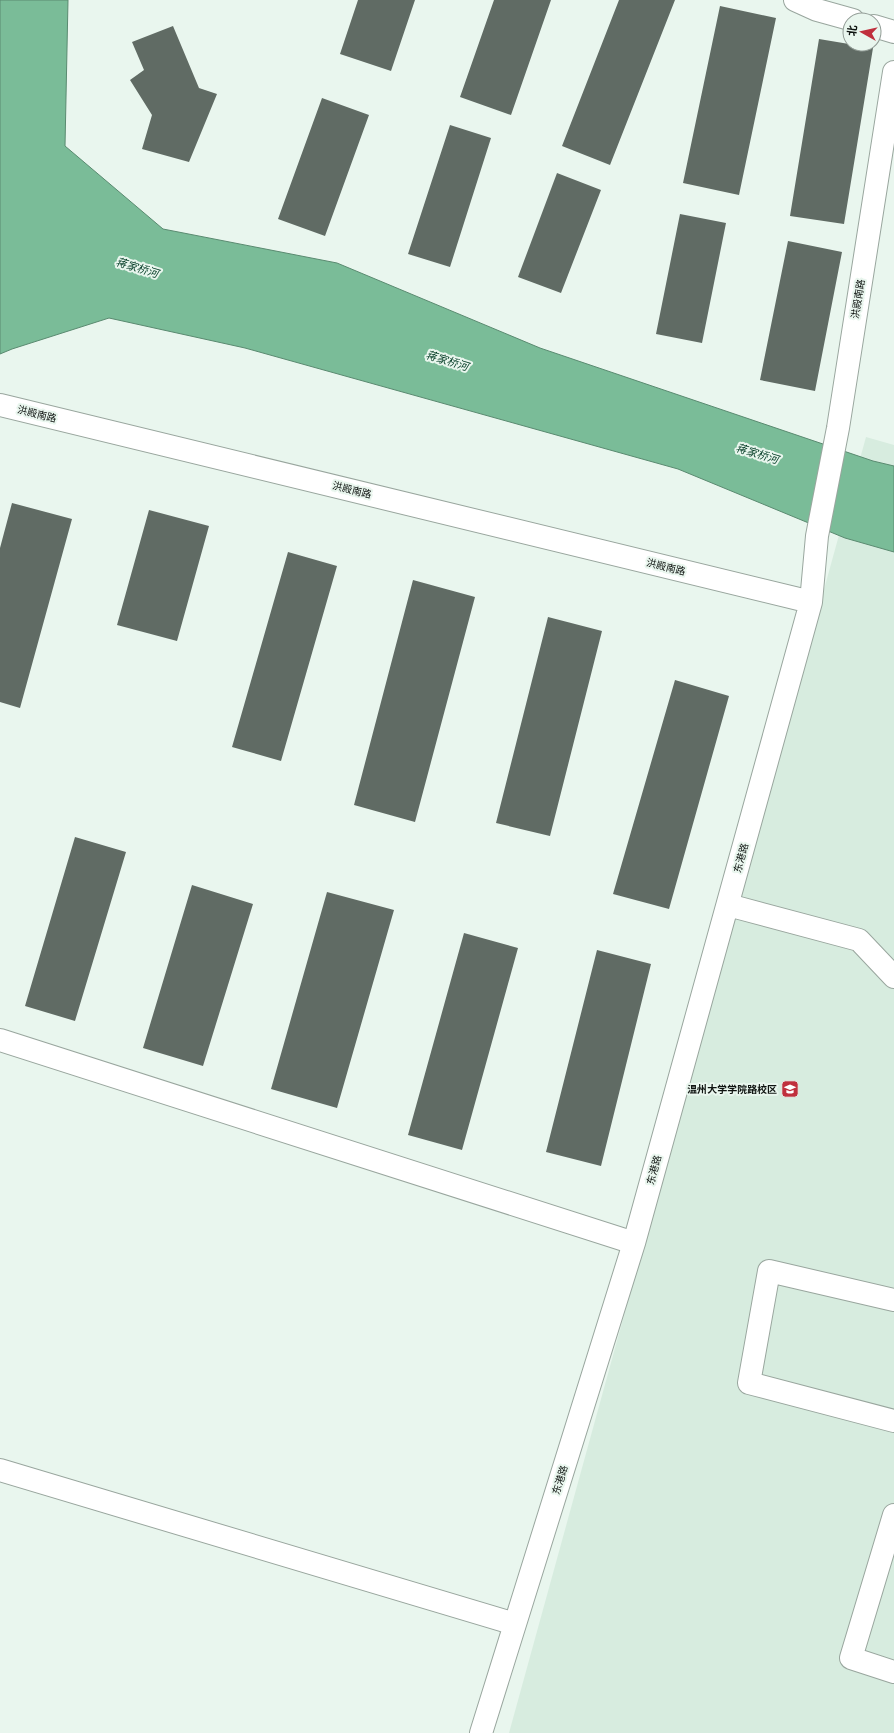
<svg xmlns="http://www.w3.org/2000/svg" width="894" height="1733" font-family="Raleway,'Noto Sans SC',sans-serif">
  <rect width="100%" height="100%" fill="#e9f6ee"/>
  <path fill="#d7ecdf" d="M866,437L894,445V1733H509Z"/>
  <path fill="#7abc98" stroke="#5a8a70" d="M0,0H68L65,146L163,229L337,263L540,348L873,461L894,466V552L845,538L678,469L245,348L109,318L12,349L0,354Z"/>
  <path fill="#606b64" d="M358,0H415L391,71L340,54Z
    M494,0H551L511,115L460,97Z
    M619,0H675L610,165L562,146Z
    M720,6L776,18L739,195L683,183Z
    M173,26L199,88L217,94L189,162L142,149L152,115L130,80L144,70L132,42Z
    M819,39L873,48L844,224L790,216Z
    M322,98L369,115L325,236L278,219Z
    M450,125L491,138L450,267L408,254Z
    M557,173L601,190L561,293L518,277Z
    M680,214L726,223L702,343L656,334Z
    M788,241L842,252L815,391L760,380Z
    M12,503L72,519L20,708L0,702V548Z
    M149,510L209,526L177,641L117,625Z
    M288,552L337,566L281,761L232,747Z
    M413,580L475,597L415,822L354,805Z
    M548,617L602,631L550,836L496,823Z
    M675,680L729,696L669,909L613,894Z
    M75,837L126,852L75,1021L25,1006Z
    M192,885L253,904L203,1066L143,1048Z
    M327,892L394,910L337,1108L271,1089Z
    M464,933L518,948L462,1150L408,1135Z
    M597,950L651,964L601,1166L546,1152Z"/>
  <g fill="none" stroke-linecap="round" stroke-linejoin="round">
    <defs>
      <path id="minor" d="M795,0L817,10L853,20
        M874,26L894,32
        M0,405L811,602
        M728,905L859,940L894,977
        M0,1040L634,1243
        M894,1300L769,1271L749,1383L894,1421
        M0,1470L515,1624
        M894,1515L851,1658L894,1672
        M481,1733L634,1243L811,602L817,536L838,428L894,72"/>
    </defs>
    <use href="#minor" stroke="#99a69e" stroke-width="24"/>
    <use href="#minor" stroke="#fff" stroke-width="22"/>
  </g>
  <defs>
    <symbol id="university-square" viewBox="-11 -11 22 22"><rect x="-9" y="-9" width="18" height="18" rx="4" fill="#c02f3d" stroke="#e9f6ee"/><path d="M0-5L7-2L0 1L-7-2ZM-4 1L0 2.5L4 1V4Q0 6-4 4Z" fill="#fff"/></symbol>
  </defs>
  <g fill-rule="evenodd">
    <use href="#university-square" x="780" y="1079" width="20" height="20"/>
  </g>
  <g text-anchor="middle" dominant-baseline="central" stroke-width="4" stroke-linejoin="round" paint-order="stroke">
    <g font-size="10" fill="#0f1411" stroke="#e9f6ee">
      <text transform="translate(858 299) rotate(-81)">洪殿南路</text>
      <text transform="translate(37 414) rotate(14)">洪殿南路</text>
      <text transform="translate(352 490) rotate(14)">洪殿南路</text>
      <text transform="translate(666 567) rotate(14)">洪殿南路</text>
      <text transform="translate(741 858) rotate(-75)">东港路</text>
      <text transform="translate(654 1170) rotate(-75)">东港路</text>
      <text transform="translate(560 1480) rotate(-73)">东港路</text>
    </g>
    <g font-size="10" font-weight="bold" fill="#0f1411" stroke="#e9f6ee" text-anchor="end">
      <text x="777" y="1089">温州大学学院路校区</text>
    </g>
    <g font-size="11" font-style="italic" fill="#023b24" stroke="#e9f6ee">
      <text transform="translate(137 268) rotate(17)">蒋家桥河</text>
      <text transform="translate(447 361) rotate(17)">蒋家桥河</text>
      <text transform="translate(757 454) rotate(17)">蒋家桥河</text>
    </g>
  </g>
  <g transform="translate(862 32) rotate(278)"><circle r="19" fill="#e9f6ee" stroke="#929c96"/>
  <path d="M0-3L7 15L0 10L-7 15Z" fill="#c02f3d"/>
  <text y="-6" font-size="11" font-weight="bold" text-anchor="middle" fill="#0f1411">北</text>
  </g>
</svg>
